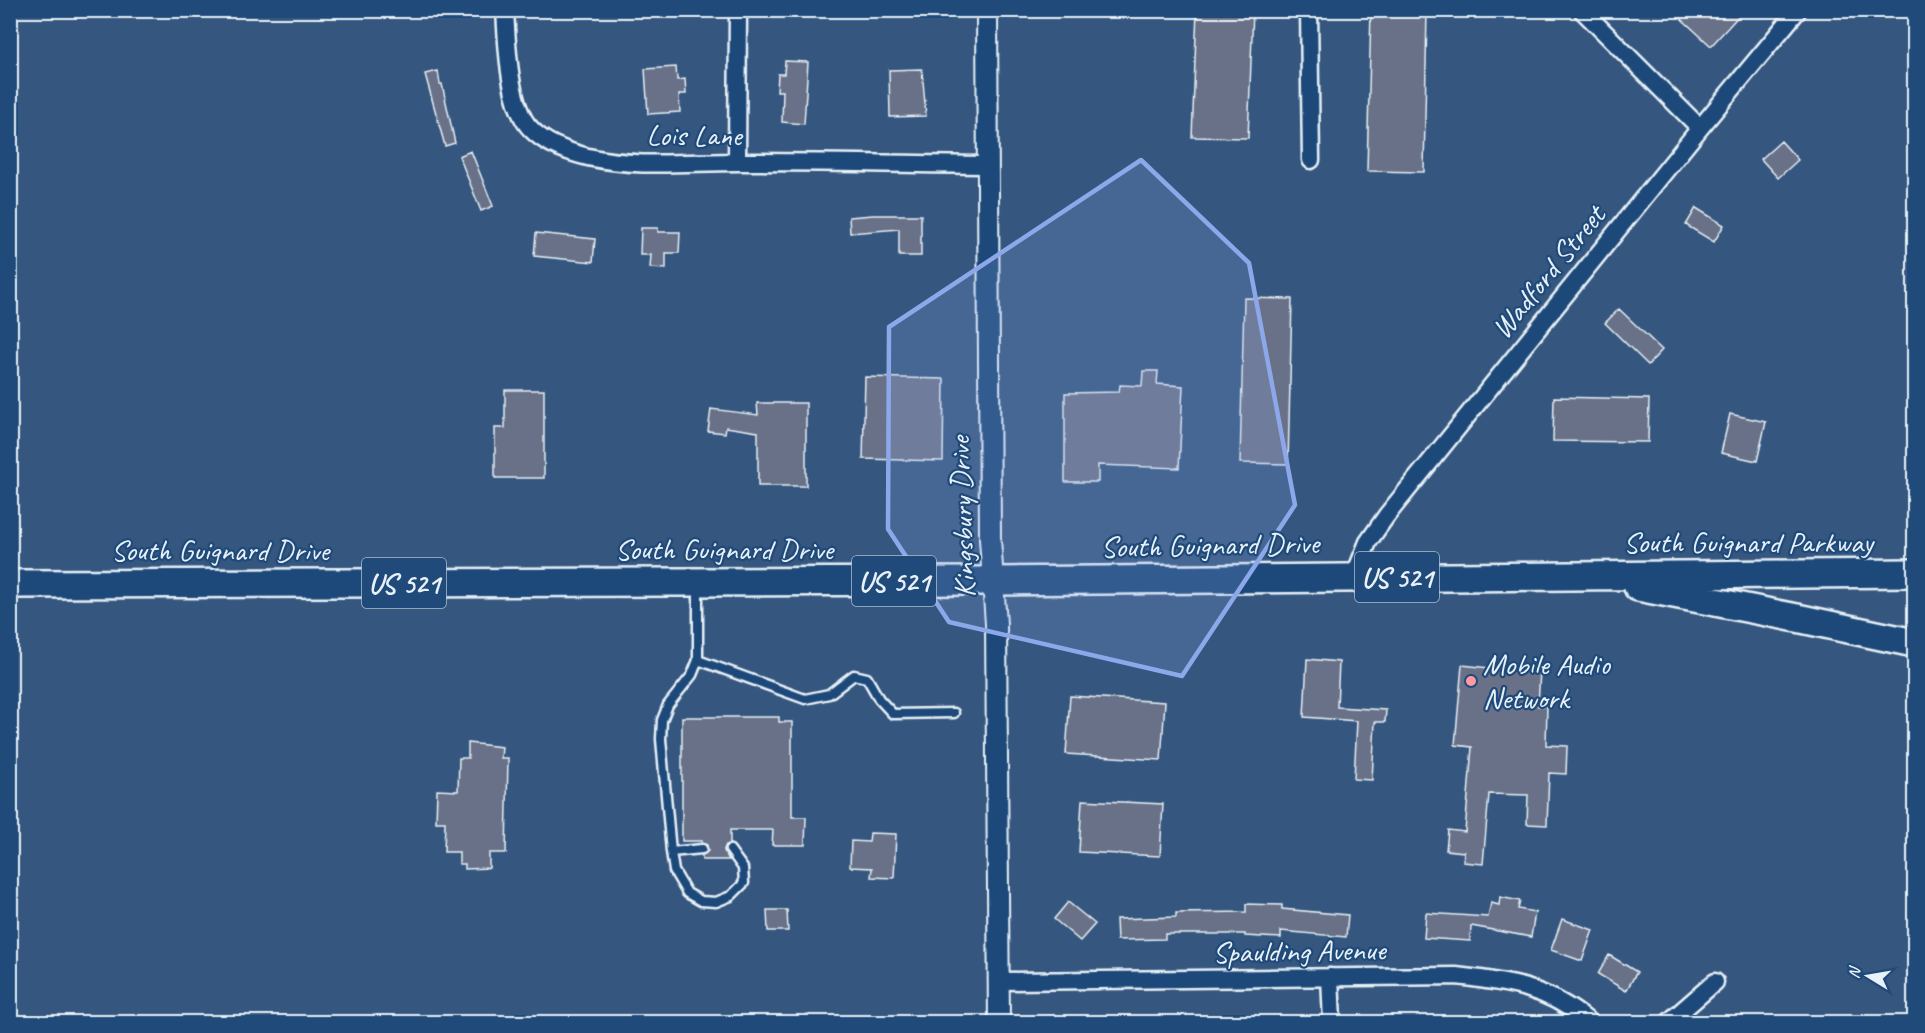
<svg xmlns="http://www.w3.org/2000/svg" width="1925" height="1033" font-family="Caveat,sans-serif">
  <rect width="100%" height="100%" fill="#35567e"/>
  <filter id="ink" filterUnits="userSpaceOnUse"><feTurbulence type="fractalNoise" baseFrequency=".0167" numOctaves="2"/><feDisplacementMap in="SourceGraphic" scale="12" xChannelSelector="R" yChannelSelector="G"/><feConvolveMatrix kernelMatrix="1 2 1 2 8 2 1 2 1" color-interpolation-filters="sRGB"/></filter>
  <g filter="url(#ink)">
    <path fill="#677187" stroke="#e8f1f8" stroke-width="1.5" d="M1197,10H1253L1248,138L1192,137Z
      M1371,10H1427L1424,172L1367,171Z
      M1672,10H1744L1711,46Z
      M785,61L808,62L804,124L782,122L783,91H777L778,74H784Z
      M676,67L677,80L685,79L686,94H679L680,112L648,114L645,69Z
      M922,69L926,116L890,117L889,70Z
      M438,71L440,84H442L455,143L445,146L425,74Z
      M1781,141L1798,160L1778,178L1761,159Z
      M471,151L493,206L481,211L459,156Z
      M1696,208L1724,225L1714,242L1686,225Z
      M873,215H921V256H899V229L850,233L849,217Z
      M641,228H658V232H680L679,253H666V269L650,268L651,255H640Z
      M536,233L595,239L593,262L534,256Z
      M1244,298L1292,299L1288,464L1240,463Z
      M1619,309L1662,350L1648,365L1605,323Z
      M1143,371H1158L1157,384L1183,386L1179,468L1098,465V482H1065V393L1119,392L1120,385L1142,386Z
      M865,377L944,379L943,461L863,459Z
      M505,390H544V478H495V428H505Z
      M1554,397L1649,399L1648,442L1553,441Z
      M757,403H806V486H758V432L726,427L725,433L708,431L711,409L758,415Z
      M1730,414L1766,422L1757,461L1721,453Z
      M1307,659L1339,662L1337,707L1386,710L1385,722H1375L1372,780L1354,779L1357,721L1304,717Z
      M1462,665L1499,669L1540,670L1538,706H1547L1546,745L1567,746L1566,774L1549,773L1547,825L1527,824L1528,795L1489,794L1483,864L1463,862L1464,852L1446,850L1448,830L1465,832L1472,747L1455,745Z
      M1070,696L1165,702L1161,760L1066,754Z
      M682,717H779V722H792V817H806L805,845H772L773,830H730V844L726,845L724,850L729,860H702V855L708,851L707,845L702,843V841H682Z
      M468,743L502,747L501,758H508L506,853H489V868L465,869V864H459V852H444L445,822H436L437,790L458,791L459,758H468Z
      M1082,800L1163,804L1160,856L1079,852Z
      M870,833L896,834L894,878L871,877L872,868L850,867L851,841L869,842Z
      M1500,897L1520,901L1518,909L1535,912L1531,937L1471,926L1470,941L1424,938L1426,913L1488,917L1491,903L1499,905Z
      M1068,902L1095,924L1080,941L1054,919Z
      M1246,904L1282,905V909L1348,915L1346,937L1281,931V938L1245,936V934H1165V939L1117,940L1116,919L1176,917V913L1246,912Z
      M767,910H787L788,931H768Z
      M1562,919L1593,930L1582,961L1551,950Z
      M1609,955L1637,972L1626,991L1598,974Z"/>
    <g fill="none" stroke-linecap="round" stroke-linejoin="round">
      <defs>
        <path id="service" d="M698,586V660L692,675L668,705L662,720L661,739L671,852L674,871L687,893L701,901L716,902L731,896L744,883L743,868L730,850
          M698,660L805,699L829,694L854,675L867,678L879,699L893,714L954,713
          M671,852L702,849"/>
        <path id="minor" d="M505,10C507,42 508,106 531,129C545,144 568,152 588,157C636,168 688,162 738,162C821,162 905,164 988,165
          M1309,10L1311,160
          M1582,10L1700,128
          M737,162L738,10
          M1354,577L1368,542L1387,515L1700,128L1798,10
          M1330,977L1332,1022
          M999,981L1456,976C1509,982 1547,987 1589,1022
          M1669,1022L1715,982"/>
        <path id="tertiary" d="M987,10L990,539L996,624L999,1022"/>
        <path id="trunk" d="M10,584L992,581L1914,573
          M1638,587L1797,618L1914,643"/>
      </defs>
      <use href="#service" stroke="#e8f1f8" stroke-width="13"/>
      <use href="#minor" stroke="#e8f1f8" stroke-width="21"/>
      <use href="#tertiary" stroke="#e8f1f8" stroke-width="24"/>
      <use href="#trunk" stroke="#e8f1f8" stroke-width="32"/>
      <use href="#service" stroke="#1f4a7a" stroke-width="8"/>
      <use href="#minor" stroke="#1f4a7a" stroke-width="16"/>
      <use href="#tertiary" stroke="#1f4a7a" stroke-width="20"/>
      <use href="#trunk" stroke="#1f4a7a" stroke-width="27"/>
    </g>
  </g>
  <path fill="#8da8ea" fill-opacity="0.2" stroke="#8da8ea" stroke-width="4.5" stroke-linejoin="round" d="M1141,160L1249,263L1295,505L1182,676L949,622L888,529L889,327Z"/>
  <circle fill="#ff9aa2" stroke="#1f4a7a" stroke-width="2" cx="1471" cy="681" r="6"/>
  <g text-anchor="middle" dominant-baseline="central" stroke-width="4.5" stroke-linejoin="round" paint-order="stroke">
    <g fill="#1f4a7a" stroke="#acbfd2" stroke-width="1.5">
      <rect x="1355" y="552" width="84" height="50" rx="4.5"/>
      <rect x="852" y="556" width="84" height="50" rx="4.5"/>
      <rect x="362" y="558" width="84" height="50" rx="4.5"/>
    </g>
    <g font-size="28" font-weight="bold" fill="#e8f1f8">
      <text x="1397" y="577">US 521</text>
      <text x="894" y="581">US 521</text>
      <text x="404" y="583">US 521</text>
    </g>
    <g font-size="30" fill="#e8f1f8" stroke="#1f4a7a">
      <text x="694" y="135">Lois Lane</text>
      <text transform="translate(1548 272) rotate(-51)">Wadford Street</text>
      <text transform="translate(962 517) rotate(-92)">Kingsbury Drive</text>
      <text x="1748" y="542">South Guignard Parkway</text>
      <text transform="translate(1210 545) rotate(-1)">South Guignard Drive</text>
      <text x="724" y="549">South Guignard Drive</text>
      <text x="220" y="550">South Guignard Drive</text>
      <text transform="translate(1299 951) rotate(-1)">Spaulding Avenue</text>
    </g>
    <g font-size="30" fill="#e8f1f8" stroke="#1f4a7a" text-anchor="start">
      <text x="1483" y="664">Mobile Audio<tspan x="1483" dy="34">Network</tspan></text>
    </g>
  </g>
  <rect width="1925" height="1033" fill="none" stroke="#1f4a7a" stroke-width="36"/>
  <rect x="18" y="18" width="1889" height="997" fill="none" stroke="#e8f1f8" stroke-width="2" filter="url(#ink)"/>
  <g transform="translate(1868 976) rotate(281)" stroke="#1f4a7a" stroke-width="4.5" paint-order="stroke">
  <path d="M0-4.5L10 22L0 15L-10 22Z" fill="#e8f1f8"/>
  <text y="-9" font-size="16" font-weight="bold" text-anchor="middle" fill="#e8f1f8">N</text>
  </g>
</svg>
